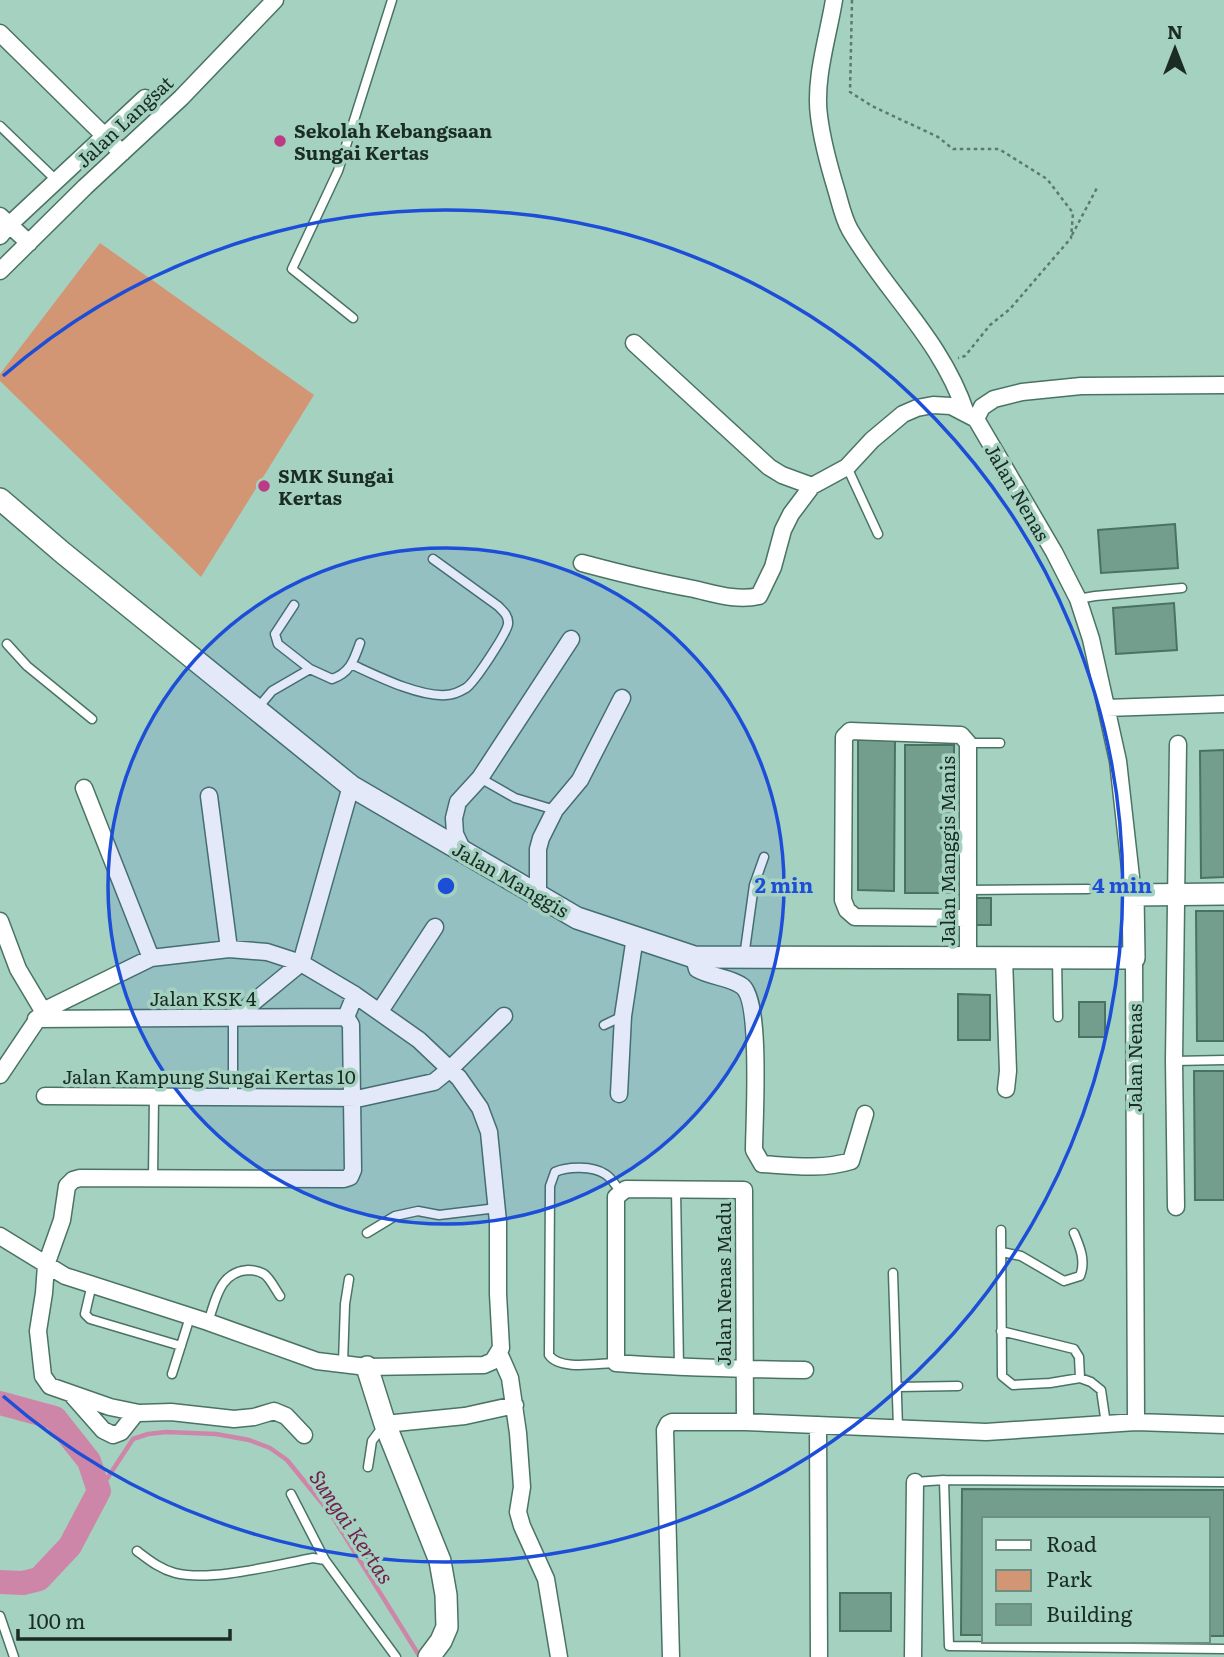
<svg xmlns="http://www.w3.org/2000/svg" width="1224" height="1657" font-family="Literata,serif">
  <rect width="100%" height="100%" fill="#a5d1c0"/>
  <path fill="#d39674" d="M100,243L314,395L201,577L0,381V374Z"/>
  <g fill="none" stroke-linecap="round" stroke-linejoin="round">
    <path stroke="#cd86a7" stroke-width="4.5" d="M99,1491L133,1439L148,1434L166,1432L216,1434L249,1440L270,1448L287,1460L331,1514L420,1657"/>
    <path stroke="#cd86a7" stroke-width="24" d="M0,1403L55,1418L89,1461L99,1491L70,1546L39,1579L23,1583L0,1582"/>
  </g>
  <path fill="#739e8e" stroke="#497263" stroke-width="2" d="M1175,524L1178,568L1101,573L1098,530Z
    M1174,603L1177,650L1116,654L1113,608Z
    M858,740H895L894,891L858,890Z
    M905,745H954V893H905Z
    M1224,750V877L1201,878L1200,751Z
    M973,898H991V925H973Z
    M1196,911H1224V1041H1197Z
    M958,994L990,995V1040H958Z
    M1079,1002H1105V1037H1079Z
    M1194,1071H1224V1200H1195Z
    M962,1489L1224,1490V1636H1208V1519H984V1635H961Z
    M840,1593H891V1631H840Z"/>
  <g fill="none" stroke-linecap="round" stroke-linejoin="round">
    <defs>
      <path id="lane" d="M0,126L56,180
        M353,318L292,269L338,171L392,0
        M847,467L878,534
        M1078,599L1095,596L1182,588
        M294,605L275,634L278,644L310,669
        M7,644L27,666L92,719
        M353,665C377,676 419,697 446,695C452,695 461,691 466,688C474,683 507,633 508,624C509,616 503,611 498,606L433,559
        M257,709L272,691L310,669L332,679C350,673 354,660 360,643
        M968,743H1000
        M480,778L515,798L555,810
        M968,890L1088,889
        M744,957L754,885L764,857
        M1057,958L1058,1017
        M233,1019V1098
        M604,1025L623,1016
        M1174,1061L1224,1060
        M153,1178L154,1097
        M676,1189L679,1367
        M1001,1230L1002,1376L1013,1385L1050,1383L1080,1378L1091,1382L1101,1390L1106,1424
        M367,1233L395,1216L418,1211L439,1215L497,1208
        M1002,1252L1021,1256L1064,1281L1080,1276C1086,1261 1080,1247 1074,1233
        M893,1273L898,1428
        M92,1284L85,1314L90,1319L181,1346
        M208,1322C216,1300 219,1272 248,1270C253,1270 259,1271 264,1274C270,1278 275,1289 280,1296
        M1001,1331L1074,1349L1079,1357L1080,1378
        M343,1363L345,1304L349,1279
        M616,1363C599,1363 560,1371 549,1355L550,1186L555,1172C568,1166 593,1166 605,1174C612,1178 615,1185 620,1191
        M172,1374L190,1317
        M897,1387L958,1386
        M368,1467L372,1441L384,1425
        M915,1482L944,1480
        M1224,1482L944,1480L949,1646L1224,1649
        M291,1494L325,1560
        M137,1551C149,1560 160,1569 175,1573C211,1582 275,1565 313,1558L325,1560L396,1657
        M0,1616L14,1657"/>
      <path id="street" d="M834,0C828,37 814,79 819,116C822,140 829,166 836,189C840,202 843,218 850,230C888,295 941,339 966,413
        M0,33L122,153
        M0,216L29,243
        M0,236L9,225L145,98
        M0,271L85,187L181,98L275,0
        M634,343L769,467L782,475L812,486
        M976,419L982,407L994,399L1022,392L1081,386L1224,385
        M582,563C619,573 656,582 694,589C716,594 737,601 759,596L773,567L783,530L791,514L812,486L847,467L872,440L903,414L917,408L933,405L951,406L976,419L1054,552L1078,599L1091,639L1118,761L1133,895
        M1106,708L1224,704
        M84,788L151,958
        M209,796L229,949
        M463,851L455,834L454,818L458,802L480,778L571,639
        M538,895V849L541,838L555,810L580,780L622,698
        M968,918L855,917L847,910L843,900L844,737L850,731L961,735L968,743V959
        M0,921L18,969L43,1011
        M694,957L697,969C711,977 730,977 742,986C762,1001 754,1122 754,1150L762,1164C792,1166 822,1170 851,1161L865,1114
        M1004,958L1008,1071L1006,1089
        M1134,958L1136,1422
        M301,963L351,786
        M380,1011L435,927
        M36,1019L346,1017L355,995
        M233,1019L301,963
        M0,1075L43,1011L151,958L229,949L267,952L301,963L355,995L419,1040L459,1078L480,1108L489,1132L498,1222V1294L501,1348L493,1361L484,1365L367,1367L317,1361L208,1322L65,1276L0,1236
        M619,1094L623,1016L635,937
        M45,1096L361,1098L434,1082L450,1069L504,1016
        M1176,1207L1174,1061L1178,744
        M499,1353L510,1378L518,1433L522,1487L518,1512L522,1526L546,1579L559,1657
        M73,1396L103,1430L113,1435L121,1432L136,1413
        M745,1422L744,1197V1190L626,1189L616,1197V1363C679,1368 742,1369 805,1370
        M385,1424L465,1416L515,1405
        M818,1425L819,1657
        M304,1435L286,1416L274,1411L254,1417L234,1419L171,1412L139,1413L110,1407L50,1386L43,1376L38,1331L44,1293L46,1265L62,1220L67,1186L73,1180L80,1178L344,1179L350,1177L353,1170L351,1025L346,1017
        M671,1657L665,1430L668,1424L672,1422H745L986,1432L1136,1422L1224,1425
        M913,1657L915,1482"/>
      <path id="secondary" d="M0,499L63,553L351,786L577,918L694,957L1134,958L1133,895L1224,894
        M367,1367L385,1424L440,1561L446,1595L447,1627L441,1641L429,1657"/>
    </defs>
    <use href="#lane" stroke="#4a7365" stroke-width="11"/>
    <use href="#street" stroke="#4a7365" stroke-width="19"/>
    <use href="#secondary" stroke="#4a7365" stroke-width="24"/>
    <path stroke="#5c7a6e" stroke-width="2.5" stroke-dasharray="3.5 3.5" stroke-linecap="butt" d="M852,0L850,92L872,106L938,137L953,149H999L1047,179L1073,213L1071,238L1010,309L990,325L965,356L958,358
      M1072,235L1098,186"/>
    <use href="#lane" stroke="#fff" stroke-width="8"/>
    <use href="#street" stroke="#fff" stroke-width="16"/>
    <use href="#secondary" stroke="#fff" stroke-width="21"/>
  </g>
  <circle cx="446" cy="886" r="338" fill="#1d4ed8" fill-opacity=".12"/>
  <g fill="none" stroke="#1d4ed8" stroke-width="3.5">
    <circle cx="446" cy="886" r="338"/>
    <path d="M3 376A676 676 0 1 1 3 1396"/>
  </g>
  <g fill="#bd3b84" stroke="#a5d1c0" stroke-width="2.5">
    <circle cx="280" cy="141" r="7"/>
    <circle cx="264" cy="486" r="7"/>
  </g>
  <g text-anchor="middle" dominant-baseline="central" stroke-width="7" stroke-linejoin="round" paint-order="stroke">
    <g font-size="19" fill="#1a2c25" stroke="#a5d1c0">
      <text transform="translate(124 121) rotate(-43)">Jalan Langsat</text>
      <text transform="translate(1018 492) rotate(60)">Jalan Nenas</text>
      <text transform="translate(947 851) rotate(-90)">Jalan Manggis Manis</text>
      <text transform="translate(511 879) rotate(30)">Jalan Manggis</text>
      <text x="203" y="998">Jalan KSK 4</text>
      <text transform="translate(1134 1058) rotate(-90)">Jalan Nenas</text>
      <text x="209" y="1076">Jalan Kampung Sungai Kertas 10</text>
      <text transform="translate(723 1284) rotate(-90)">Jalan Nenas Madu</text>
    </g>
    <g font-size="19" font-weight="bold" fill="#1a2c25" stroke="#a5d1c0" text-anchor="start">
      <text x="294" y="130">Sekolah Kebangsaan<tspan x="294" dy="22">Sungai Kertas</tspan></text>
      <text x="278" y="475">SMK Sungai<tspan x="278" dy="22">Kertas</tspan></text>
    </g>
    <g font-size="21" font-style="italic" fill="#721f4e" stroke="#a5d1c0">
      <text transform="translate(353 1526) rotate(56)">Sungai Kertas</text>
    </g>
  </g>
  <circle cx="446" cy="886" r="10" fill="#1d4ed8" stroke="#a5d1c0" stroke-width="3.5"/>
  <g font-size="21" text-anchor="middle" font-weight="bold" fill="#1d4ed8" stroke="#a5d1c0" stroke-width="7" stroke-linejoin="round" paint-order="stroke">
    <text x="784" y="893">2 min</text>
    <text x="1122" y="893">4 min</text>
  </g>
  <rect x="982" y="1517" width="228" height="126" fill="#a5d1c0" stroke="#6d8f82" stroke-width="2"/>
  <rect x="996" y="1540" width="35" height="10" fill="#ffffff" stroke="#6d8f82" stroke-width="2"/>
  <text x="1046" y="1552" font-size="21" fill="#1a2c25">Road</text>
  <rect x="996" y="1570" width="35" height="21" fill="#d39674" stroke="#6d8f82" stroke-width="2"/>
  <text x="1046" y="1587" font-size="21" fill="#1a2c25">Park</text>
  <rect x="996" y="1604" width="35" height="21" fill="#739e8e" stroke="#6d8f82" stroke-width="2"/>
  <text x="1046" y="1622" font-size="21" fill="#1a2c25">Building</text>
  <g transform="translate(1175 49)" stroke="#a5d1c0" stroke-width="5" paint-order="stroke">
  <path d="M0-5L12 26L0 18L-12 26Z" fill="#1a2c25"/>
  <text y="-10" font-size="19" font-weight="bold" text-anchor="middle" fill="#1a2c25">N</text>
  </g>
  <path d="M18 1629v10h212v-10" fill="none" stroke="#1a2c25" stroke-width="3.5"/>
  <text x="28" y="1629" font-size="21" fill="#1a2c25" stroke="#a5d1c0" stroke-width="5" paint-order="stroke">100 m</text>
</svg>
